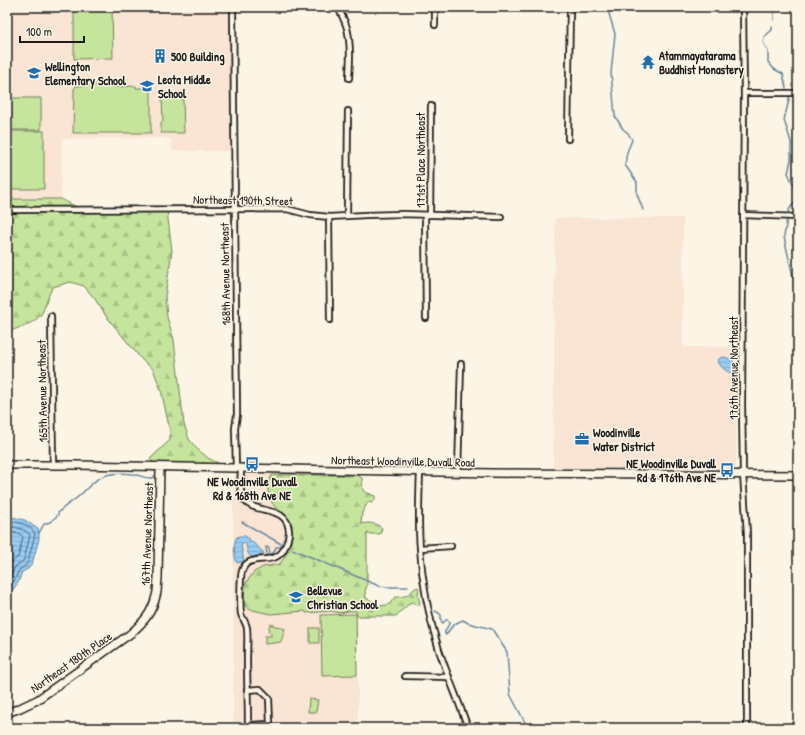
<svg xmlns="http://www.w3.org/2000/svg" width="805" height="735" font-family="'Patrick Hand',sans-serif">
  <defs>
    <pattern id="forest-firs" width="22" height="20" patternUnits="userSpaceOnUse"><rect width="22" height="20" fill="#c5e49c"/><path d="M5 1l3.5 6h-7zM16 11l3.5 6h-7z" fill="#a9c386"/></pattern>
    <pattern id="water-rules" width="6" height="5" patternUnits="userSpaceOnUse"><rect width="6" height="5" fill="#97ccf5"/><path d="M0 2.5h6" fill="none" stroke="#82afd1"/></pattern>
  </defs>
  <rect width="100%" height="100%" fill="#fcf5e5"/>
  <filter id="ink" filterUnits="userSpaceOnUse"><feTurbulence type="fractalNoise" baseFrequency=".025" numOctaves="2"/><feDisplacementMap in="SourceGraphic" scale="8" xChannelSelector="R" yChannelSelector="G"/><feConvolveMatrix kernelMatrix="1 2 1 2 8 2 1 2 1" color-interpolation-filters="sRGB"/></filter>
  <g filter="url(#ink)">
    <path fill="#fae4d3" d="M7,7H233L234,151H172L171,138L62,139L61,199H7Z
      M555,218H683V347H736V469L553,468Z
      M233,465L358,466V728H233Z"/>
    <path fill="url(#forest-firs)" stroke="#70805c" d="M7,199H61L81,209L167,211L172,251L165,296L167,317L174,340L184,424L189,439L196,448L208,458L222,465H156L150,459L170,440V431L161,390L153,369L142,360L106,316L95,299L84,286L70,282L53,287C48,295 46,303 43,311C38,323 18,328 7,332Z
      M272,475H357L362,478L363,491L375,496V499L372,503L368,502L362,513L361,524C369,522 376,523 382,528L380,534H367V586L365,591L366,598L374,602L373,605H369L368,609L371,611L373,610L376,607L390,604C396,593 398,599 407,595C411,593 413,588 418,587L419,589L418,595L420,603L418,606L415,603L411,602L396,616H357L356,611H348L341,613L331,611L306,613L305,611L271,614L248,609L244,604L245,584L254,572L263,567L280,564L290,548L292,532L289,520L275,507L271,501L267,487Z"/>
    <path fill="#c5e49c" stroke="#70805c" d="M74,7H112L113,58L74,59Z
      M114,85L115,87L136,86V88H149L151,90V133H73L74,89L76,86Z
      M7,98H41V130H7Z
      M162,99H183L184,133H161V122H163Z
      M7,131H44V189H7Z
      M356,614L357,675L322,676L321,615Z
      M270,624L285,629L281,642L265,644V636H271V633L268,632Z
      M310,628H319V643H310Z
      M309,699L318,700L316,712H308Z"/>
    <path fill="url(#water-rules)" stroke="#66869e" d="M724,357L733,360L734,370V372L732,373C726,372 719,366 718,360L720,358Z
      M7,516L25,520L38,529L39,533V539L32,564L28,569L22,572L18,583L7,597Z
      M244,535L258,547L264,553L263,555L251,557C247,554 247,549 246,544L243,543L241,545L244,561L237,563C234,558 233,541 237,537C238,536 242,536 244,535Z"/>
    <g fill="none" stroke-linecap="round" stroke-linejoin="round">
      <path stroke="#4d6273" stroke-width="1" d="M7,520C17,523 30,523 35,534L28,562L25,566L19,570L14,581L7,590
        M7,525C16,528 24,528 30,535L24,560L15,567L10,578L7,582
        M7,532L20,534L23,537L18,557L10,563L7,570"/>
      <path stroke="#66869e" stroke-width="1.5" d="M607,7L615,34L611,73L615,116L623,129L628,133L632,140L627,152L625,165L637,182V194L643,210
        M772,7L774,12V20
        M772,27V30L764,37L763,42L768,51V62L774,69L783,74L786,88
        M789,96V100L784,120L791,142V160L788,173L794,186L798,192
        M798,197L795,202L790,208L788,213L784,237L797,294L798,297
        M242,522L283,545
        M39,533L44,524L50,522L58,515V513C65,505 73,502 80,495C87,489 94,479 104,476C112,473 123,473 132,474C139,474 143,479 153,478L154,476
        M292,549L379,586L388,587H408
        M267,554L266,547L269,548L270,554C274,554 275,550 276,547H282L283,545
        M435,611C446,616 438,616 442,623L444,622L446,620H448L450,622L445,631V634L446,635C451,627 454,623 463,620L468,623L492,629L507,652L510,694L528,728"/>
      <defs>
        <path id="street" d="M233,7L235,210L237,415L235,428L236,468
          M338,7C341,14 345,21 347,28C351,44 350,61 349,78
          M743,7L744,95L742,404L743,474L747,533V728
          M435,25V7
          M744,93H798
          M568,139L570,7
          M7,210L287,209L310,215L329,217L366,215L402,214L501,217
          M425,215L426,318
          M430,215L431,106
          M743,215L798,217
          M347,216L348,111
          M329,217L330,320
          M51,316L53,465
          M241,469C241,477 239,487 242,496C250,517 287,502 289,531C289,538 287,543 284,549C274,568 248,551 242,571C240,578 240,606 241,614C242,618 246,622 247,628C248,638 247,648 247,658C247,680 248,702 248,725L270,724L269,698L260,689L247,690
          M420,471C419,497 418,523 420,548C422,582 429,618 439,650C448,677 459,702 468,728
          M458,472L461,364
          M420,548L451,546
          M405,676L449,677"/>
        <path id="secondary" d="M7,465H76L491,473L798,475
          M7,713L20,708L37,700L130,634C143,623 152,613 156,596C158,591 157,584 158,578L160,467"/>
      </defs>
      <use href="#street" stroke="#1c1c1c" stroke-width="8"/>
      <use href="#secondary" stroke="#1c1c1c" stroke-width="10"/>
      <use href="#street" stroke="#fcf5e5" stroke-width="4.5"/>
      <use href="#secondary" stroke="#fcf5e5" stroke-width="7"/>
    </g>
  </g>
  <defs>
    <symbol id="building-bare" viewBox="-9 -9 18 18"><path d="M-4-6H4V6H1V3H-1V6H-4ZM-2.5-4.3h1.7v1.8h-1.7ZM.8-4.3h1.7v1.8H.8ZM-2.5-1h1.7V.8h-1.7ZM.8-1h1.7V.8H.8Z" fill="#1f6fb2" stroke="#fcf5e5" stroke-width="2.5" paint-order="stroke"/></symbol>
    <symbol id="temple-bare" viewBox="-9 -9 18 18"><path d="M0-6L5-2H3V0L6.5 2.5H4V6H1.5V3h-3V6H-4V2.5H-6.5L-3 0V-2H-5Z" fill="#1f6fb2" stroke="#fcf5e5" stroke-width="2.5" paint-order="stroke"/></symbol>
    <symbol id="school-bare" viewBox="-9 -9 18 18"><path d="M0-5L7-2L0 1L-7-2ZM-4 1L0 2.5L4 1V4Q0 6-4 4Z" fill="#1f6fb2" stroke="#fcf5e5" stroke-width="2.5" paint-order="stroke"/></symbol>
    <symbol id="office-bare" viewBox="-9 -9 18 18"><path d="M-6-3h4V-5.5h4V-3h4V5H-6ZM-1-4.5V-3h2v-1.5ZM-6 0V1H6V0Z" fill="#1f6fb2" stroke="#fcf5e5" stroke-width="2.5" paint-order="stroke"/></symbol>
    <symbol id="bus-bare" viewBox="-9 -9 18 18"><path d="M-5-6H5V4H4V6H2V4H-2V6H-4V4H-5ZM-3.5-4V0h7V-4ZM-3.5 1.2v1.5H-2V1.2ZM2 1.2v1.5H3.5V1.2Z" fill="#1f6fb2" stroke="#fcf5e5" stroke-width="2.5" paint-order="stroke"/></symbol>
  </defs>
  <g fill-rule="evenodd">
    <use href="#building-bare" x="150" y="46" width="20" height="20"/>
    <use href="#temple-bare" x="638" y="52" width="20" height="20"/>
    <use href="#school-bare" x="24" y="63" width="20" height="20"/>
    <use href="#school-bare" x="137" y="76" width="20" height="20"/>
    <use href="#office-bare" x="572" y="429" width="20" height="20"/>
    <use href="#bus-bare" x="242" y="454" width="20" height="20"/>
    <use href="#bus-bare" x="717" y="460" width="20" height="20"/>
    <use href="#school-bare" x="286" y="587" width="20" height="20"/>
  </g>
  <g text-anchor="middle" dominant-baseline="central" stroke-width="3" stroke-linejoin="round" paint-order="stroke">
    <g font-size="12" font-weight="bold" fill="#1c1c1c" stroke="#fcf5e5" text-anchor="start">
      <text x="659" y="55">Atammayatarama<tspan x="659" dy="14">Buddhist Monastery</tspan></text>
      <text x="171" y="56">500 Building</text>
      <text x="45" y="66">Wellington<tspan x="45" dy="14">Elementary School</tspan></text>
      <text x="158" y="79">Leota Middle<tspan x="158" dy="14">School</tspan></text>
      <text x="593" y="432">Woodinville<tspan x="593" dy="14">Water District</tspan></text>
      <text x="716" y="463" text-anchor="end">NE Woodinville Duvall<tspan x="716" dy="14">Rd &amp; 176th Ave NE</tspan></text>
      <text x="252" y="481" text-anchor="middle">NE Woodinville Duvall<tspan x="252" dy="14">Rd &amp; 168th Ave NE</tspan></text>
      <text x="307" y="590">Bellevue<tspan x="307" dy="14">Christian School</tspan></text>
    </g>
    <g font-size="12" fill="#1c1c1c" stroke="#fcf5e5">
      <text transform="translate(420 160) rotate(-90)">171st Place Northeast</text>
      <text transform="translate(243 200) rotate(1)">Northeast 190th Street</text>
      <text transform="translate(225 274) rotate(-91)">168th Avenue Northeast</text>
      <text transform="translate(733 368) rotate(-90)">176th Avenue Northeast</text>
      <text transform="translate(42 391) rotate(-91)">165th Avenue Northeast</text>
      <text transform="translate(403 461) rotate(1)">Northeast Woodinville Duvall Road</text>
      <text transform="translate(147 534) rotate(-88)">167th Avenue Northeast</text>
      <text transform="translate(71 662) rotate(-35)">Northeast 180th Place</text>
    </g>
  </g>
  <rect width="805" height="735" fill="none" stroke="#fcf5e5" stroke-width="24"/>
  <rect x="12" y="12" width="781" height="711" fill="none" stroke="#1c1c1c" stroke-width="1.5" filter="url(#ink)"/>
  <path d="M20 36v6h64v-6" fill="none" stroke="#1c1c1c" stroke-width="2"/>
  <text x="26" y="36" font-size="12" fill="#1c1c1c" stroke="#fcf5e5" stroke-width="3" paint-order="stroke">100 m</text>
</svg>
